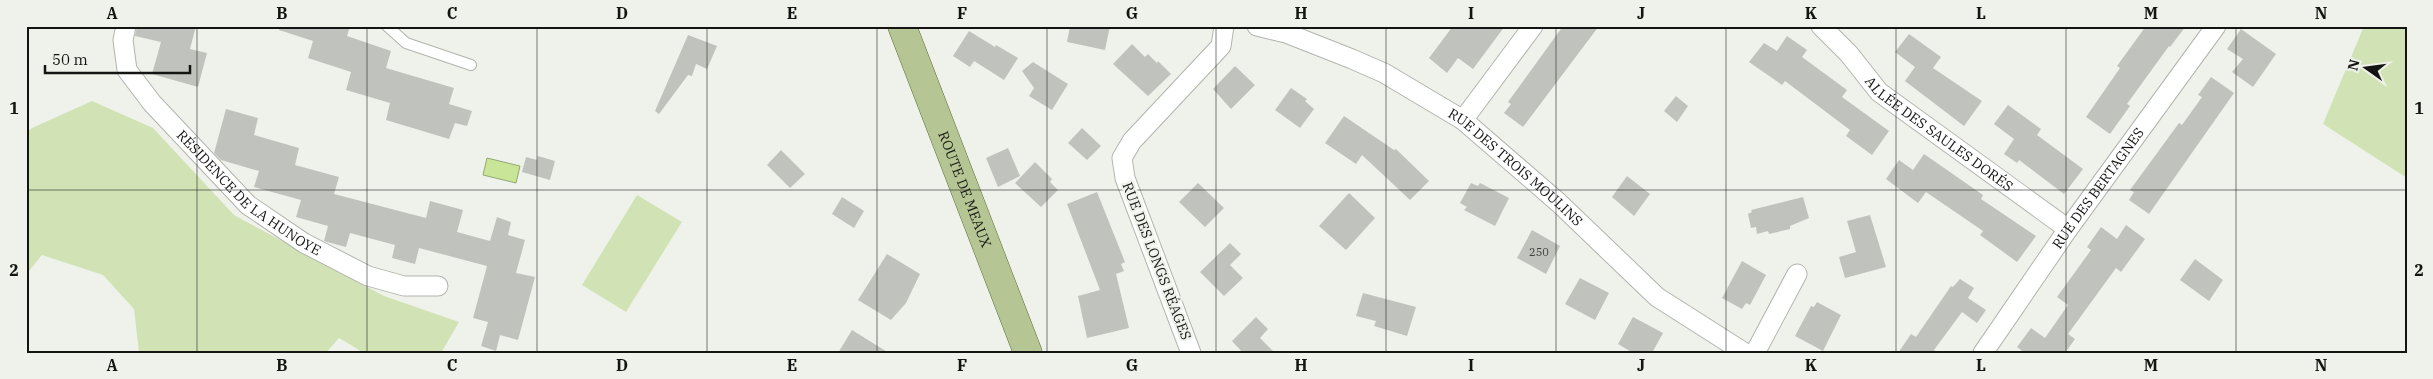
<svg xmlns="http://www.w3.org/2000/svg" width="2433" height="379" font-family="'IBM Plex Serif',serif">
  <rect width="100%" height="100%" fill="#eff2eb"/>
  <path fill="#d1e3b5" d="M2364,26H2407V178L2323,124Z
    M92,101L153,128L234,215L384,296L459,322L441,353H364L339,338L326,353H139L134,309L103,275L42,255L26,275V133L32,128Z
    M637,195L682,222L626,312L582,285Z"/>
  <path fill="#c9e598" stroke="#93a770" d="M487,158L520,166L516,183L483,175Z"/>
  <path fill="#c0c3bd" d="M137,26H196L190,49L207,53L198,87L152,74L161,42L135,36Z
    M279,26H350L347,36L391,51L386,68L454,88L449,104L472,111L467,126L455,123L449,139L386,120L390,103L346,90L351,72L308,58L313,41L279,30Z
    M1070,26H1110L1105,50L1067,42Z
    M1453,26H1505L1473,69L1458,58L1447,73L1429,58Z
    M1563,26H1599L1523,127L1504,113L1511,104L1508,102Z
    M2146,26H2186L2170,47L2169,46L2127,104L2130,106L2110,134L2086,117L2120,68L2117,66Z
    M2241,29L2276,54L2253,87L2232,72L2243,59L2227,49Z
    M969,31L995,47L996,45L1018,58L1004,80L974,61L970,67L953,56Z
    M1909,34L1941,57L1933,68L1982,101L1964,126L1905,81L1915,67L1895,52Z
    M688,35L717,46L707,69L696,64L692,76L688,75L659,114L655,111Z
    M1787,36L1807,50L1802,57L1847,90L1842,97L1889,131L1872,155L1846,136L1850,130L1785,81L1782,85L1749,62L1764,43L1777,51Z
    M1132,44L1145,57L1148,54L1157,63L1158,61L1171,74L1148,96L1113,64Z
    M1033,62L1068,84L1052,110L1029,96L1034,88L1022,71Z
    M1235,66L1255,85L1231,109L1213,89Z
    M2211,77L2234,93L2149,214L2129,200L2134,192L2130,190L2179,123L2182,125L2202,97L2198,95Z
    M1291,88L1307,99L1305,101L1314,109L1300,128L1275,110Z
    M1676,96L1688,106L1677,122L1664,111Z
    M2008,105L2041,129L2037,135L2083,169L2064,194L2019,160L2017,163L2004,154L2014,139L1994,124Z
    M226,109L258,118L254,135L299,148L295,165L339,177L334,194L426,218L430,201L463,210L457,232L490,241L497,217L511,222L508,235L525,240L516,273L535,277L518,340L500,335L496,351L481,346L488,322L473,318L487,266L419,248L415,264L392,258L395,245L350,233L346,247L327,242L324,241L328,226L296,217L301,200L254,187L259,171L221,160L214,153Z
    M1344,116L1394,150L1396,149L1429,181L1410,200L1362,155L1356,164L1325,143Z
    M1082,128L1101,146L1087,160L1068,143Z
    M1008,148L1020,176L998,187L986,158Z
    M781,150L805,174L790,188L767,165Z
    M1924,154L1983,195L1981,199L2036,236L2017,262L1980,235L1983,231L1926,192L1918,203L1886,179L1899,160L1913,170Z
    M538,156L555,161L550,180L522,172L526,157L537,160Z
    M1035,162L1052,179L1050,182L1058,190L1041,207L1015,183Z
    M1627,176L1650,194L1634,216L1612,197Z
    M1198,183L1224,208L1205,227L1179,202Z
    M1471,183L1478,186L1480,183L1509,198L1495,226L1464,210L1467,207L1460,203Z
    M1097,192L1125,262L1121,264L1124,271L1116,274L1129,328L1087,338L1078,296L1100,290L1067,204Z
    M1349,193L1375,218L1346,250L1319,226Z
    M842,197L864,211L854,228L832,214Z
    M1803,197L1809,218L1790,226V229L1769,234L1768,231L1757,234L1756,227L1751,228L1748,214L1752,212L1751,210Z
    M1870,215L1886,267L1845,278L1839,257L1856,252L1847,221Z
    M2126,225L2145,239L2121,272L2116,268L2068,334L2075,339L2065,353H2025L2017,347L2031,328L2045,338L2068,305L2057,297L2091,250L2087,247L2101,227L2117,239Z
    M1532,230L1560,246L1546,274L1517,258Z
    M1230,243L1241,254L1230,265L1243,278L1224,296L1200,272Z
    M887,254L920,274L906,303L891,320L858,300Z
    M2195,259L2223,280L2209,301L2180,280Z
    M1742,261L1766,275L1750,305L1746,303L1742,309L1722,298Z
    M1580,278L1609,293L1595,320L1565,304Z
    M1960,279L1974,288L1968,298L1986,310L1977,323L1962,312L1934,350L1938,353H1898L1911,334L1916,337L1951,286L1953,287Z
    M1363,293L1416,307L1407,336L1374,326L1376,321L1356,316Z
    M1817,302L1841,315L1823,351L1795,336L1811,306L1814,307Z
    M1256,317L1268,329L1260,338L1275,353H1243L1232,341Z
    M1633,317L1663,333L1652,353H1633L1618,344Z
    M852,330L889,353H838Z"/>
  <g fill="none" stroke-linecap="round" stroke-linejoin="round">
    <defs>
      <path id="service" d="M387,26L406,43L471,65"/>
      <g id="minor">
        <path id="s1" d="M126,26L123,40L127,70L152,103L248,205L304,243L368,276L404,286H438"/>
        <path id="s2" d="M1257,26L1286,33L1352,59L1384,73L1463,120L1559,203L1657,297L1745,353"/>
        <path id="s3" d="M1821,26L1849,54L1879,92L2068,229"/>
        <path d="M1463,120L1533,26"/>
        <path d="M1191,353L1125,178L1122,158L1132,141L1221,46L1224,26"/>
        <path d="M1755,353L1797,274"/>
        <path id="s4" d="M1983,353L2068,229L2216,26"/>
      </g>
      <g id="primary">
        <path id="s5" d="M902,26L1028,353"/>
      </g>
    </defs>
    <use href="#service" stroke="#b2b4ae" stroke-width="12"/>
    <use href="#minor" stroke="#b2b4ae" stroke-width="21"/>
    <use href="#primary" stroke="#5c6f38" stroke-width="29"/>
    <use href="#service" stroke="#fff" stroke-width="10"/>
    <use href="#minor" stroke="#fff" stroke-width="19"/>
    <use href="#primary" stroke="#b5c594" stroke-width="28"/>
  </g>
  <path fill="none" stroke="#141513" stroke-width="1" stroke-opacity="0.55" d="M197,26V353M367,26V353M537,26V353M707,26V353M877,26V353M1047,26V353M1216,26V353M1386,26V353M1556,26V353M1726,26V353M1896,26V353M2066,26V353M2236,26V353M26,190H2407"/>
  <g text-anchor="middle" dominant-baseline="central" stroke-width="4.5" stroke-linejoin="round" paint-order="stroke">
    <g font-size="11" fill="#3f403e">
      <text x="1539" y="252">250</text>
    </g>
    <g font-size="14" fill="#141513" stroke="#eff2eb">
      <text stroke="none"><textPath href="#s3" startOffset="161">ALLÉE DES SAULES DORÉS</textPath></text>
      <text stroke="none"><textPath href="#s2" startOffset="298">RUE DES TROIS MOULINS</textPath></text>
      <text stroke="none"><textPath href="#s4" startOffset="201">RUE DES BERTAGNES</textPath></text>
      <text stroke="none"><textPath href="#s5" startOffset="175">ROUTE DE MEAUX</textPath></text>
      <text stroke="none"><textPath href="#s1" startOffset="219">RÉSIDENCE DE LA HUNOYE</textPath></text>
      <text transform="translate(1157 261) rotate(69)">RUE DES LONGS RÉAGES</text>
    </g>
  </g>
  <rect width="2433" height="379" fill="none" stroke="#eff2eb" stroke-width="55"/>
  <g transform="translate(2366 68) rotate(284)" stroke="#eff2eb" stroke-width="4" paint-order="stroke">
  <path d="M0-4L9 19L0 12L-9 19Z" fill="#141513"/>
  <text y="-8" font-size="14" font-weight="bold" text-anchor="middle" fill="#141513">N</text>
  </g>
  <path d="M45 65v8h145v-8" fill="none" stroke="#141513" stroke-width="2.5"/>
  <text x="52" y="65" font-size="15" fill="#141513" stroke="#eff2eb" stroke-width="4" paint-order="stroke">50 m</text>
  <rect x="28" y="28" width="2378" height="324" fill="none" stroke="#141513" stroke-width="2"/>
  <g font-size="16" text-anchor="middle" font-weight="bold" fill="#141513">
    <text x="112" y="19">A</text>
    <text x="282" y="19">B</text>
    <text x="452" y="19">C</text>
    <text x="622" y="19">D</text>
    <text x="792" y="19">E</text>
    <text x="962" y="19">F</text>
    <text x="1132" y="19">G</text>
    <text x="1301" y="19">H</text>
    <text x="1471" y="19">I</text>
    <text x="1641" y="19">J</text>
    <text x="1811" y="19">K</text>
    <text x="1981" y="19">L</text>
    <text x="2151" y="19">M</text>
    <text x="2321" y="19">N</text>
    <text x="14" y="114">1</text>
    <text x="2419" y="114">1</text>
    <text x="14" y="276">2</text>
    <text x="2419" y="276">2</text>
    <text x="112" y="371">A</text>
    <text x="282" y="371">B</text>
    <text x="452" y="371">C</text>
    <text x="622" y="371">D</text>
    <text x="792" y="371">E</text>
    <text x="962" y="371">F</text>
    <text x="1132" y="371">G</text>
    <text x="1301" y="371">H</text>
    <text x="1471" y="371">I</text>
    <text x="1641" y="371">J</text>
    <text x="1811" y="371">K</text>
    <text x="1981" y="371">L</text>
    <text x="2151" y="371">M</text>
    <text x="2321" y="371">N</text>
  </g>
</svg>
